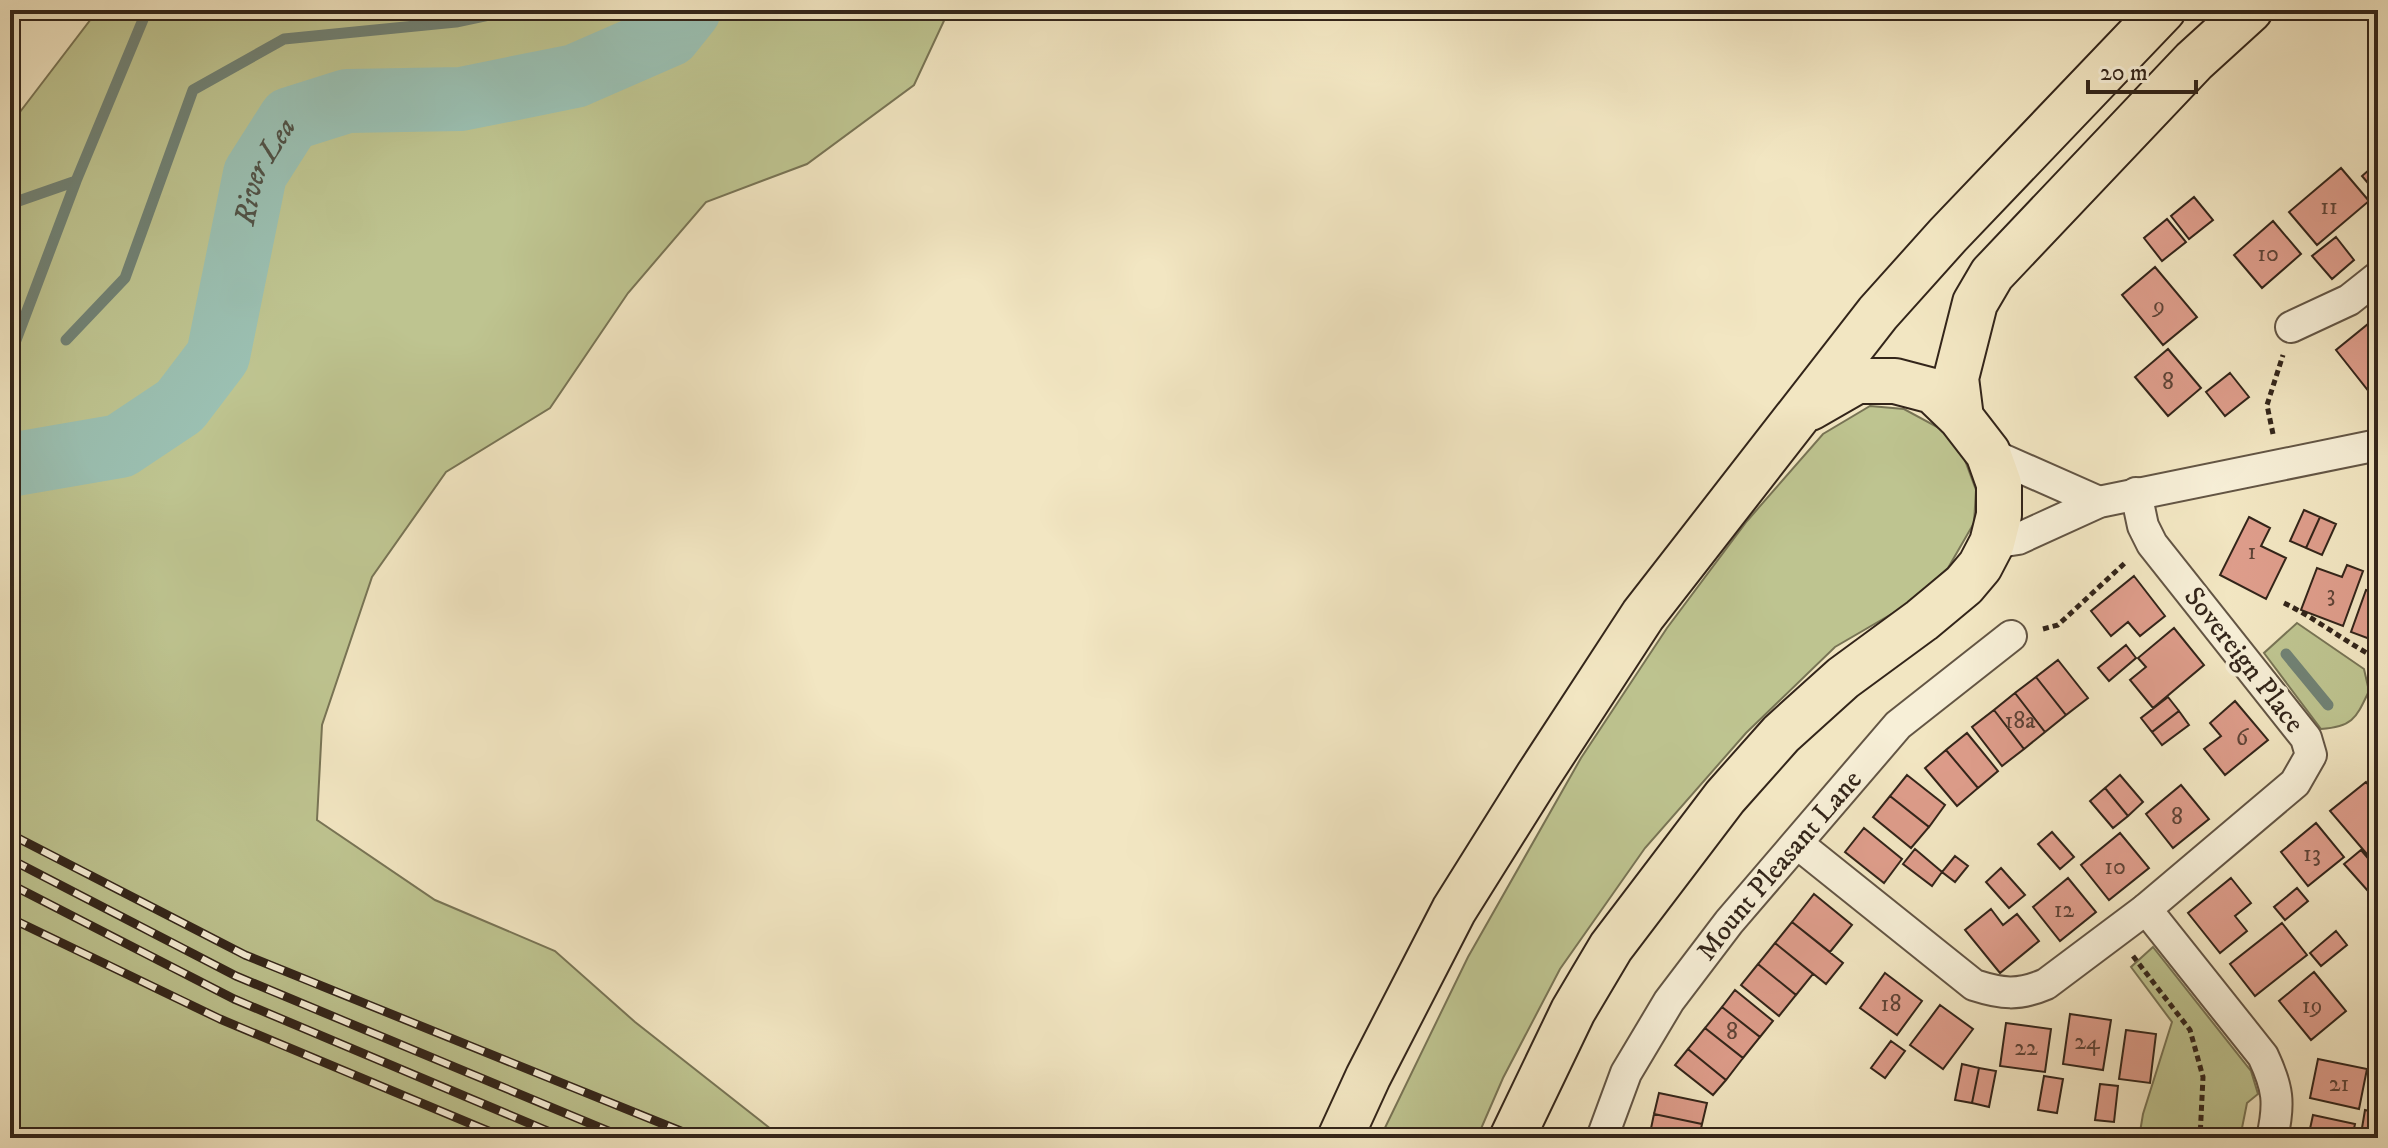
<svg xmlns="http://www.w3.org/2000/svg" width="2388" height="1148" font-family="'IM FELL DW Pica',serif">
  <rect width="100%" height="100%" fill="#f2e6c2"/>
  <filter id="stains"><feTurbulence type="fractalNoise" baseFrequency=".0025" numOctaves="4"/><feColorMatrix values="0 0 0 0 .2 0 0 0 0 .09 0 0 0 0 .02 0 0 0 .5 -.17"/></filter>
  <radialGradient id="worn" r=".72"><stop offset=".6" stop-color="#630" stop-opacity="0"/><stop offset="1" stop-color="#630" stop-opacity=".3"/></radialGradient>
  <path fill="#bec490" stroke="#787455" stroke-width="2" d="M90,10H949L914,85L807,164L706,202L628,293L550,408L446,472L372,577L322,725L317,820L435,900L555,951L635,1022L771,1129L768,1138H10V125L94,15Z
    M1870,406L1904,409L1941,429L1963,455L1976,490L1974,523L1948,568L1907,605L1835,647L1746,733L1645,848L1560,969L1503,1078L1477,1138H1380L1468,957L1581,758L1667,628L1747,521L1823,434Z
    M2297,623L2364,669L2369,691C2356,718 2353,727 2321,729L2264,653Z
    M2153,947L2251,1071L2258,1094L2247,1103L2240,1138H2139L2143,1114L2172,1022L2131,967Z"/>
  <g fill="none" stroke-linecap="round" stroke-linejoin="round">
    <path stroke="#718275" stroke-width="11" d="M10,204L76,181
      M66,340L125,278L193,90L284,39L456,22L513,10
      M10,356L76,181L147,10
      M2286,654L2328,705"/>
    <path stroke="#9bc0b2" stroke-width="64" id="s1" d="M10,465L120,446L180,406L218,356L255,174L290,119L347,101L461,99L575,76L669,35L689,10"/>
  </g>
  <path fill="#de9d8b" stroke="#33251a" stroke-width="2" d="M2378,162V195L2362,176Z
    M2341,168L2369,201L2317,245L2289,212Z
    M2194,197L2213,220L2189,239L2171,216Z
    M2167,219L2186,242L2162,261L2144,238Z
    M2273,221L2301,254L2262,288L2234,255Z
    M2336,237L2354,260L2332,279L2312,256Z
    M2155,267L2197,317L2163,345L2122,295Z
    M2368,324L2378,336V395L2374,398L2336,350Z
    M2168,349L2201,388L2168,416L2135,377Z
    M2230,373L2249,397L2225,416L2206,392Z
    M2304,510L2320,517L2306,548L2290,541Z
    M2249,517L2270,528L2261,546L2286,558L2266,599L2220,575Z
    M2320,517L2336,524L2322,555L2306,548Z
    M2347,565L2363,571L2343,626L2301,610L2317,568L2342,577Z
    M2134,576L2165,616L2140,636L2128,622L2111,636L2091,611Z
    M2366,590L2378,594V642L2351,632Z
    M2174,628L2204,665L2153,708L2130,680L2146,667L2138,658Z
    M2126,645L2136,658L2109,681L2098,668Z
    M2058,660L2088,698L2066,715L2036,677Z
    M2036,677L2066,715L2045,732L2015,693Z
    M2015,693L2045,732L2024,749L1994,710Z
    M2168,697L2179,711L2152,732L2141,718Z
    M2235,701L2268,740L2225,775L2204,749L2221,736L2210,723Z
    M1994,710L2024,749L2002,766L1972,727Z
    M2179,711L2189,725L2162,745L2152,732Z
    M1967,733L1998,771L1978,788L1946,750Z
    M1946,750L1978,788L1957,806L1925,768Z
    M1907,775L1945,805L1929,827L1890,796Z
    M2120,775L2143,802L2128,816L2105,788Z
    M2366,782L2378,798V855L2372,860L2330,811Z
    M2181,785L2209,819L2173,848L2146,814Z
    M2105,788L2128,816L2113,828L2090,801Z
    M1890,796L1929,827L1911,848L1873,817Z
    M2316,823L2344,857L2308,886L2281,852Z
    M1864,828L1902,859L1884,883L1845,852Z
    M2052,832L2074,857L2060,869L2038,844Z
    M2120,833L2149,868L2109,900L2081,865Z
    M1915,849L1942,872L1932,886L1903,864Z
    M2361,850L2378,870V882L2368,891L2344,864Z
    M1955,856L1968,866L1955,882L1942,872Z
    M2001,868L2025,895L2009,908L1986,882Z
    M2068,878L2096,912L2060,941L2033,907Z
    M2231,878L2251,903L2235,916L2247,931L2220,953L2188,913Z
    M2297,888L2308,901L2285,920L2274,907Z
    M1814,894L1852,925L1830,952L1792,922Z
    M1991,909L2003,925L2017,914L2039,941L2000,973L1965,930Z
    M1792,922L1843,963L1826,984L1775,943Z
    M2282,923L2307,955L2255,996L2230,964Z
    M2336,931L2347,945L2321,966L2310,953Z
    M1775,943L1813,974L1796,995L1758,964Z
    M1758,964L1796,995L1779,1016L1741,985Z
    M2314,972L2346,1011L2311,1040L2279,1001Z
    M1885,973L1922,1001L1897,1035L1860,1008Z
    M1735,990L1773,1021L1760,1037L1722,1007Z
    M1940,1005L1973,1029L1943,1069L1910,1045Z
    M1722,1007L1760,1037L1743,1058L1705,1028Z
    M2070,1014L2111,1020L2103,1070L2063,1064Z
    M2006,1023L2051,1029L2045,1072L2000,1066Z
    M1705,1028L1743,1058L1726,1080L1688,1049Z
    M2126,1030L2156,1034L2150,1083L2119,1079Z
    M1891,1041L1905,1051L1885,1078L1871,1068Z
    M1688,1049L1726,1080L1713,1095L1675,1065Z
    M2318,1059L2367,1069L2359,1109L2310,1098Z
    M1962,1064L1979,1068L1972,1103L1955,1100Z
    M1979,1068L1996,1071L1989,1107L1972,1103Z
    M2044,1076L2063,1079L2057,1113L2038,1110Z
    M2100,1084L2118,1086L2114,1122L2095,1120Z
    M1659,1093L1707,1103L1702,1124L1654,1114Z
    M2365,1110L2378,1113V1131L2362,1128Z
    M1654,1114L1702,1124L1699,1138H1649Z
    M2313,1115L2355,1124L2352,1138H2308Z"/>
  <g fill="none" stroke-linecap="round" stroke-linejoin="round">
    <defs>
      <g id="minor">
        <path d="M2291,327L2349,300L2378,277"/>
        <path d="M1988,453L2099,502"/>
        <path d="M1992,543L2018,539L2099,502L2378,445"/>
        <path d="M1798,844L1974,985C2002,994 2018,996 2046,984L2146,909L2295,783L2311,755L2306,738L2152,544L2143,526L2136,493"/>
        <path d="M2146,909L2263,1056C2278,1088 2280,1103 2272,1138"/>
        <path id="s2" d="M1602,1138L1626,1073L1669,1001L1729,922L1898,725L2011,636"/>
      </g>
      <path id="trunk" d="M1961,418L1956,378L1975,303L1992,274L2194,61L2250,10
        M1340,1138L1368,1077L1454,910L1538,776L1643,615L1878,313L1948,235L2163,10
        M1512,1138L1573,1011L1611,947L1725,797L1781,734L1843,678L1922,620L1964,585L1980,566L1992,543L1999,515V484L1988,453L1961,418L1933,391L1895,381H1857L1810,408"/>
    </defs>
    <use href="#minor" stroke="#635544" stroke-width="34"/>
    <use href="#trunk" stroke="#33251a" stroke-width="48"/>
    <path stroke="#33251a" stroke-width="5" stroke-dasharray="6 4" stroke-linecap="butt" d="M2273,434L2267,405L2283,355
      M2284,603C2317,619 2345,642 2378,659
      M2043,629L2058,625L2127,561
      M2133,956L2190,1030L2203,1077L2200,1138"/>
    <use href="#minor" stroke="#f7efd7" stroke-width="30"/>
    <use href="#trunk" stroke="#f2e6c2" stroke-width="44"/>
    <defs>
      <path id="rail" d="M10,834L245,955L698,1138
        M10,859L236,976L625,1138
        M10,884L234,999L564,1138
        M10,918L220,1019L505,1138"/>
    </defs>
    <use href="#rail" stroke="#33251a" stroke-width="9"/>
    <use href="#rail" stroke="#f7efd7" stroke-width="6" stroke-dasharray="18" stroke-linecap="butt"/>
  </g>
  <g text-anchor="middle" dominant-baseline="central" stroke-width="8" stroke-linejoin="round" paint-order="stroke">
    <g font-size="24" fill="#5e4336">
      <text x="2329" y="207">11</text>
      <text x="2268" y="254">10</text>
      <text x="2159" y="306">9</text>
      <text x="2168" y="382">8</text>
      <text x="2252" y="552">1</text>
      <text x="2331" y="594">3</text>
      <text x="2020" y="721">18a</text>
      <text x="2242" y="738">6</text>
      <text x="2177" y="817">8</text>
      <text x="2312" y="854">13</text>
      <text x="2115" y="867">10</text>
      <text x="2064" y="910">12</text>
      <text x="1891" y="1004">18</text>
      <text x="2312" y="1006">19</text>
      <text x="1732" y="1032">8</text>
      <text x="2087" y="1042">24</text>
      <text x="2026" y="1048">22</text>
      <text x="2339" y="1084">21</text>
    </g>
    <g font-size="28" fill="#33251a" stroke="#f7efd7">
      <text transform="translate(2244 660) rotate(52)">Sovereign Place</text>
      <text stroke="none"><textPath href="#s2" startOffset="328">Mount Pleasant Lane</textPath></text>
    </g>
    <g font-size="30" font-style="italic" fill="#525448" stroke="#f7efd7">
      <text stroke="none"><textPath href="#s1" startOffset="438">River Lea</textPath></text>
    </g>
  </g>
  <rect width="2388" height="1148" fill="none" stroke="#f2e6c2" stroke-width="40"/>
  <rect x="12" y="12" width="2364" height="1124" fill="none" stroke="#33251a" stroke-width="4"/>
  <rect x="20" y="20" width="2348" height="1108" fill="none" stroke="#33251a" stroke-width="2"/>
  <path d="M2088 80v12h108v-12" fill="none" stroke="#33251a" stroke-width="4"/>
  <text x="2100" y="80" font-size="24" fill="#33251a" stroke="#f7efd7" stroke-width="6" paint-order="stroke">20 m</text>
  <rect width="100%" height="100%" filter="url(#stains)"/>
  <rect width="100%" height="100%" fill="url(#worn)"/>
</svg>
